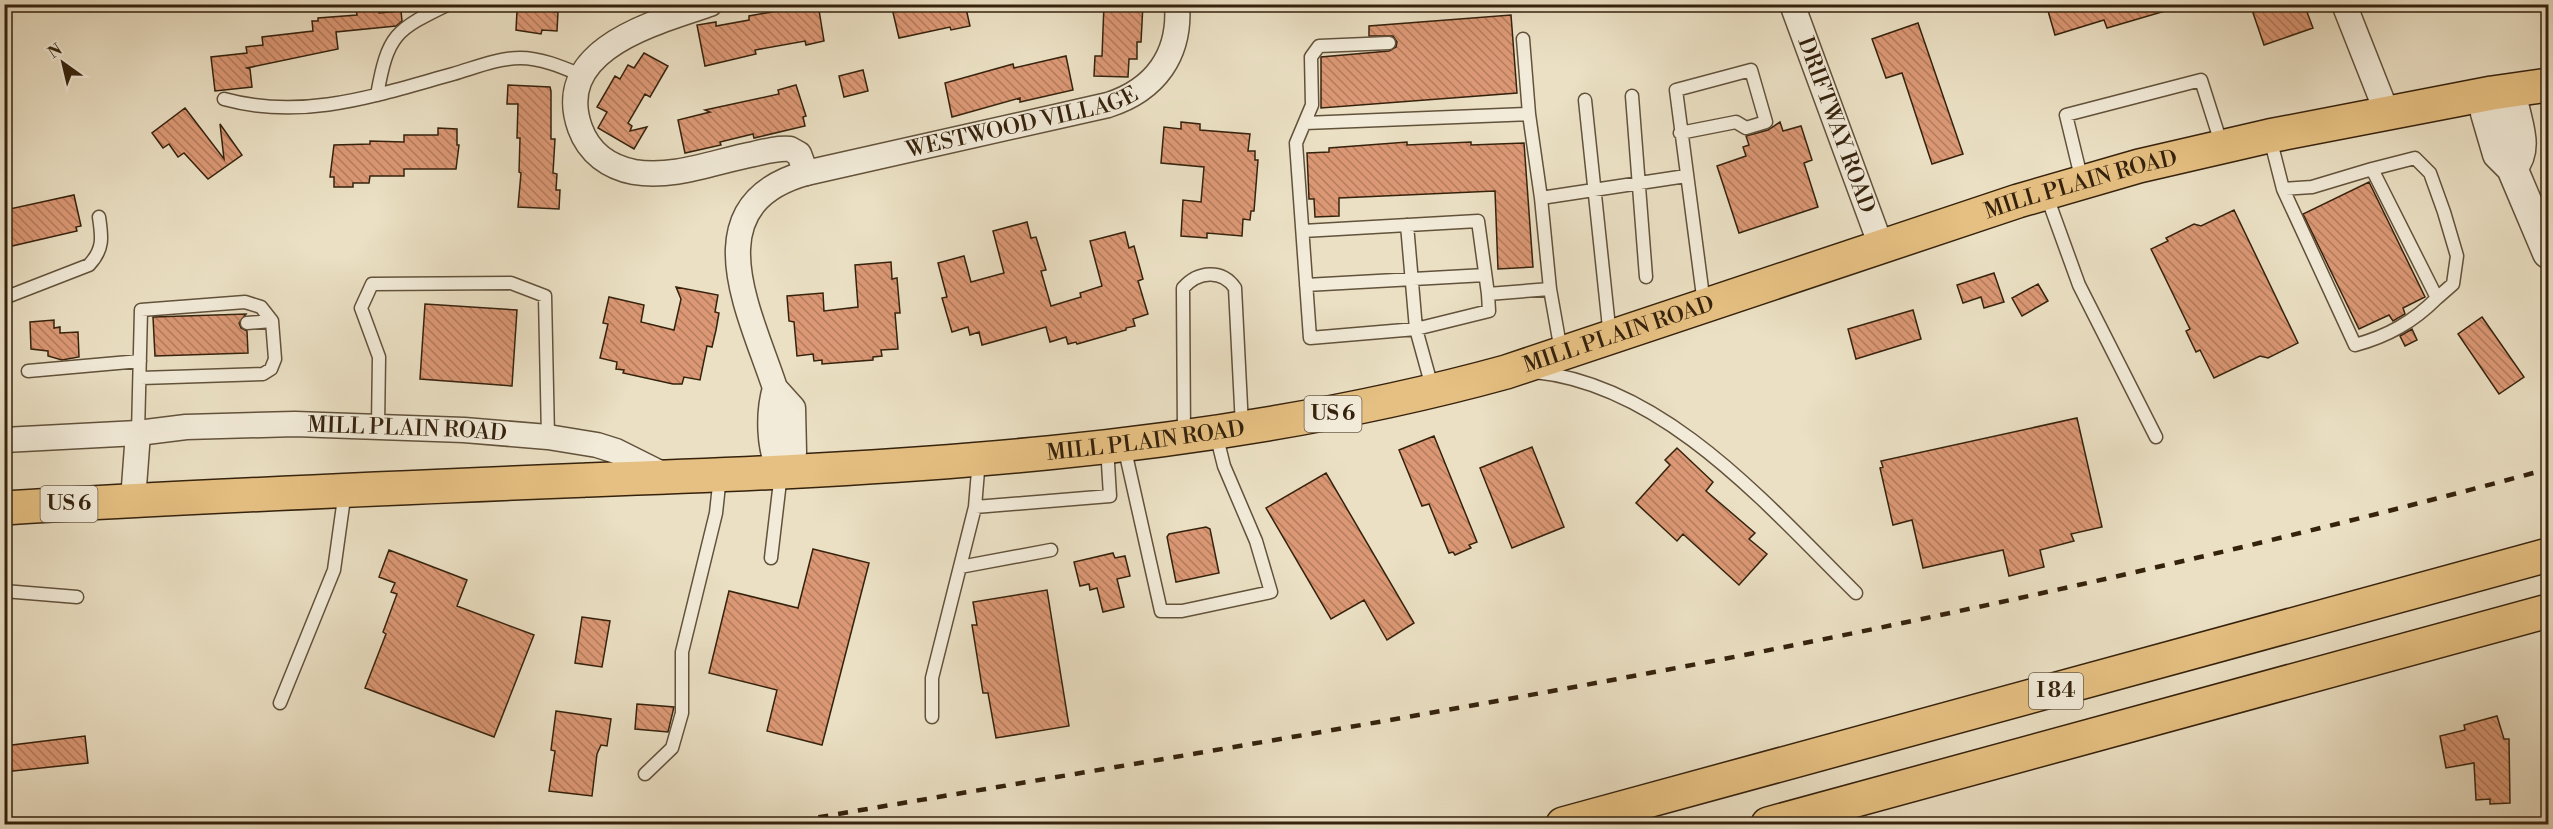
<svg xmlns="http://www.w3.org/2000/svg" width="2553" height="829" font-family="'Libre Bodoni',serif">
  <defs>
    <pattern id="building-back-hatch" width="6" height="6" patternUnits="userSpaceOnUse" patternTransform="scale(1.5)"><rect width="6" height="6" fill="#dc9875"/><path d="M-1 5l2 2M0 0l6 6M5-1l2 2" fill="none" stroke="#b37c5e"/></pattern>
  </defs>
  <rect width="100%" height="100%" fill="#ebe0c4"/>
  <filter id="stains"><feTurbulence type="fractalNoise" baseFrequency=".00333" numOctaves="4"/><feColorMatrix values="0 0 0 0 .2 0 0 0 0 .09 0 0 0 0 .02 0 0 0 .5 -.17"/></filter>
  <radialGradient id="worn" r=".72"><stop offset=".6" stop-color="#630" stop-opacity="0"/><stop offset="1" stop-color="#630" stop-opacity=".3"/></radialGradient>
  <path fill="url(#building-back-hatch)" stroke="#35220d" stroke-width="1.5" d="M355,4H378L379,13L401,11L402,21L396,26L336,32L338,49L247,68L250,69L252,87L215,91L211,57L247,53L246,47L263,45L262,37L313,31L312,21H318V18L357,15Z
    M521,4H555V12H558L557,31L542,30L541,34L516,30L517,11H521Z
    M799,4H818L824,41L806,45L805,41L755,50L756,54L705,66L697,25L716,22V26L749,20V16L799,7Z
    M891,4H965L970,26L951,30L950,27L899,38Z
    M1104,4H1143L1141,42H1137V59H1129L1128,77L1094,76L1095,56H1102Z
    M2046,4H2171L2172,9L2107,28L2104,20L2055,35Z
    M2250,4H2304L2313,28L2264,45Z
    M1511,15L1517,93L1321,108V57L1389,51L1396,47L1397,42L1393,36H1369V26Z
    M1918,23L1963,154L1932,164L1902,73L1886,78L1872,39Z
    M644,53L668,66L650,97L645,94L628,123L632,126L630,131L647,127L634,149L598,128L607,112L597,107L615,76L620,79L628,65L634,68Z
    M1066,56L1073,90L1020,102V98L952,117L945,83L1013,64L1014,68Z
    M863,70L868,91L844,97L839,76Z
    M508,85L550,87L551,91V139H555L553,173L557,174L556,190H560L559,209L518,207L521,173L519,172L520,138H517L518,104H507Z
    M796,85L806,116L803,117L805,126L754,138L753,134L720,142L721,145L685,153L678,120L710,112L705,110L779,94L778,90Z
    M185,108L224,159L220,124L242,155L208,179L184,153L178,157L169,144L163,148L152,133Z
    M1181,122L1200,124V130L1250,134L1248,151H1255V160H1258L1254,211H1251L1250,220L1243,219L1242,236L1207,233V238L1181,236L1183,200L1201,202L1204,167L1161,163L1164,127L1181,129Z
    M1780,122L1783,131L1801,126L1812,160L1804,163L1818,207L1739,233L1717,166L1746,156L1743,147L1749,145L1746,136L1768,130Z
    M438,128L457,129V145H459L456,169H404V176H370L369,183H353V187H334V177H330L334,145L370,144V141L404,142V135H438Z
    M1407,142V145L1471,142V145L1524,143L1533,267L1498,269L1495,191L1339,198V216L1315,217L1314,199H1309L1307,153L1329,152V148Z
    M2369,182L2425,297L2403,308L2405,314L2393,321L2389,315L2359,329L2303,214Z
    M74,195L81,226L76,227L77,231L12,246L5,210Z
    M2234,210L2298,343L2268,358L2260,356L2214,378L2200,350L2196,352L2186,331L2190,329L2151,249L2168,241L2166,238L2194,224L2201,226Z
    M1027,222L1031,238L1036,237L1046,270L1041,271L1051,306L1081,297L1080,293L1102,286L1090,241L1125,232L1129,248L1134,246L1143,279L1138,281L1148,314L1133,319L1135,326L1126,328V330L1077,344L1076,342L1068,344L1066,337L1050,342L1046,327L982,345L979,332L970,335L968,327L952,332L942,298L947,297L938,263L964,256L971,282L1004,273L993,231Z
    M891,262L892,279L897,278L900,313H895L898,349L881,350L882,356L873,357V360L822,364V360L814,361L813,354L797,356L794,322L789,321L787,296L823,293L824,311L858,307L855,265Z
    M1994,273L2004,302L1984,308L1981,297L1963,303L1957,285Z
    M2038,284L2048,301L2022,316L2012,298Z
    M676,287L718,295L715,312L719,313L716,330L712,347L707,346L700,380L684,377L682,384H673L623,373L624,370L616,369L617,362L600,358L608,324L603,323L609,297L644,305L641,322L674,330L681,299Z
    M425,304L517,310L512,386L420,379Z
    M1913,310L1921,339L1856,359L1848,329Z
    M246,314L239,323L241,328L247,331L248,353L155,356L153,317Z
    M2482,317L2524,377L2499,394L2458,334Z
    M54,320V328L60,327V333L78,332L79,357L62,360L48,356V351L31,349L30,322Z
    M2412,329L2417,340L2405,346L2400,336Z
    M2077,418L2102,527L2071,534L2074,541L2040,550L2044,567L2009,576L2003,550L1923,568L1912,520L1893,525L1880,468L1883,467L1881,461Z
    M1434,436L1477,542L1469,545L1471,548L1455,555L1453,552L1449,553L1429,504L1422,506L1399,450Z
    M1532,447L1564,527L1512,548L1480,468Z
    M1677,448L1713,482L1706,491L1755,533L1749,539L1767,554L1739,585L1683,534L1677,541L1636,503L1670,465L1665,460Z
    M1326,473L1414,623L1387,640L1364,600L1331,619L1266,508Z
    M1206,527L1210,529L1219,573L1176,582L1167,537L1169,534Z
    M813,549L869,563L822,745L767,731L777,690L709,673L729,591L798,608Z
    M389,550L467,580L457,606L534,635L494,737L365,688L386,634L383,632L397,594L391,592L395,583L379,577Z
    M1113,553L1115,558L1125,556L1130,576L1117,579L1124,607L1103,612L1097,588L1090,590L1089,584L1080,586L1074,562Z
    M1047,590L1069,726L996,738L988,693H983L972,625H977L973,602Z
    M582,617L610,621L602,667L575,663Z
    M637,704L674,707L668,732L635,729Z
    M556,711L611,719L607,746L601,745L597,754L592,796L549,791L555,751L551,750Z
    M2497,716L2504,739H2509L2510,803L2490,804V799L2476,800L2474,763L2446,768L2440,736L2465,730L2464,725Z
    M85,736L88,763L4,772V746Z"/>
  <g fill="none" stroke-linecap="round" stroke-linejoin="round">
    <defs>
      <path id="service" d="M1523,39L1529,114
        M1389,43L1319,46L1311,57L1312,105L1296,143L1310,338L1416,329L1407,225
        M377,95C388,34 395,30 449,4
        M1632,96L1646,277
        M224,99C304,121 377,95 453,74C474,68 498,58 520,58C541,58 562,67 581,75
        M1585,100L1610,337
        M1305,123L1529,114L1541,198
        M1680,133L1736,122L1746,128L1766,122L1751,70L1676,90L1704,304
        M2270,138L2283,189L2355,345C2388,336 2413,322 2437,298L2372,169L2312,187L2283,189
        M2372,169L2415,158L2430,173L2444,212L2457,256L2453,284L2437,298
        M2082,181L2066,115L2201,80L2222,146
        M2046,194L2079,285L2156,437
        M1303,231L1478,221L1488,294
        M1306,285L1485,275
        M4,298L89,265C104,249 102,237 99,217
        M247,323L272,321
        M1561,351L1550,289L1541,198L1686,176
        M28,371L140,361
        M1535,372C1665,385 1769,507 1856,593
        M1432,387L1416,329L1489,311L1488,294L1550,289
        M378,426L379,357L361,308L372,284L511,283L545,296L548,437
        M138,433L141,310L245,302L261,307L272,321L275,359L271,369L263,374L141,378
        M1184,436L1183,288C1198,271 1222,269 1235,288L1242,426
        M1124,446L1161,611H1182L1271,592L1256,541L1224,466L1216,434
        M975,507L1110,496L1107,447
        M771,558L781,473
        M960,567L1051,550
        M4,591L77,597
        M280,703L334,570L345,491
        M932,717V678L975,507L979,459
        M645,774L672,748L682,713V652L716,513L720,476"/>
      <g id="minor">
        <path d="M710,4C654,23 552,49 580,128C589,153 609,167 634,172C674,179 716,161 754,154C766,151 778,148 790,149L799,154L806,173"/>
        <path id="s1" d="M1792,4L1881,246"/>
        <path d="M2344,4L2387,113"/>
        <path id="s2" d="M775,388L793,408L794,452L792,459L781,472C768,450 768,412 775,388C750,312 692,205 806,173L1108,105C1155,90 1181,55 1177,4"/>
        <path id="s3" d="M4,440L138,433L186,427L295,424L464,430L548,437L597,445L616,451L666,476"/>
        <path d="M133,500L138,433"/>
      </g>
      <path id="tertiary" d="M2512,168C2527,150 2519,130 2514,108L2492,93L2486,113L2498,154L2512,168L2548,253"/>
      <g id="primary">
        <path id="s4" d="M4,508C199,496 394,488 588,480C896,469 1208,454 1506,372L2018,201L2139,166L2269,136L2492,93L2548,85"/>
      </g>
      <path id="motorway" d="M1563,824L2548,555
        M1768,824L2548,611"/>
    </defs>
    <use href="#service" stroke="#62523b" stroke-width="15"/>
    <use href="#minor" stroke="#62523b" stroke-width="27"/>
    <use href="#tertiary" stroke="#62523b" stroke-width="33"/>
    <use href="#primary" stroke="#35220d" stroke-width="36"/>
    <use href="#motorway" stroke="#35220d" stroke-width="36"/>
    <use href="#service" stroke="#f2ebd9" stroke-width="12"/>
    <use href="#minor" stroke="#f2ebd9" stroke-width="24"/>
    <use href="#tertiary" stroke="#f2ebd9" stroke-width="30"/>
    <use href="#primary" stroke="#e6c082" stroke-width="33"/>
    <use href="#motorway" stroke="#e6c082" stroke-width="33"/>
    <path stroke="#35220d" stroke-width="4.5" stroke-dasharray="10 10" stroke-linecap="butt" d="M779,824C1101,769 1424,717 1744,655C2015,602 2283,541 2548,469"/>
  </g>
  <g text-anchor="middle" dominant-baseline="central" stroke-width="6" stroke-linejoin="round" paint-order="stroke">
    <g fill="#f2ebd9" stroke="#6e5e4a" stroke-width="1.5">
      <rect x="1304.5" y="396" width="57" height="36" rx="4.5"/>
      <rect x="40.5" y="486" width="57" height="36" rx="4.5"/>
      <rect x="2029" y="673" width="54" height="36" rx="4.5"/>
    </g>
    <g font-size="21" font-weight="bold" fill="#35220d">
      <text x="1333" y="414">US 6</text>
      <text x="69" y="504">US 6</text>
      <text x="2056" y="691">I 84</text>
    </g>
    <g font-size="22" fill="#35220d" stroke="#f2ebd9">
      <text stroke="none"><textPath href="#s2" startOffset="658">WESTWOOD VILLAGE</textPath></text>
      <text stroke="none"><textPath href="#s1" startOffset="129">DRIFTWAY ROAD</textPath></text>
      <text stroke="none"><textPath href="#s4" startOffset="2116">MILL PLAIN ROAD</textPath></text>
      <text stroke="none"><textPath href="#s4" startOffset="1630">MILL PLAIN ROAD</textPath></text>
      <text stroke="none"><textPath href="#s3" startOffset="404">MILL PLAIN ROAD</textPath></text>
      <text stroke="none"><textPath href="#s4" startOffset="1144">MILL PLAIN ROAD</textPath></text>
    </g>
  </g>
  <rect width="2553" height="829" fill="none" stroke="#ebe0c4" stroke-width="24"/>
  <rect x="6" y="6" width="2541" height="817" fill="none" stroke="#35220d" stroke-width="3"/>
  <rect x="12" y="12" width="2529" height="805" fill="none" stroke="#35220d" stroke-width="1.5"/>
  <g transform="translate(63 63) rotate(326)" stroke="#f2ebd9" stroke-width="4.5" paint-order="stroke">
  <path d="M0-4.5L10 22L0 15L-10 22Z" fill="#35220d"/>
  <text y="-9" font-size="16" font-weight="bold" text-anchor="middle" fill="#35220d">N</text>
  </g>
  <rect width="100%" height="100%" filter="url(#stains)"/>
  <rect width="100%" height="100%" fill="url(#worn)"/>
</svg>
